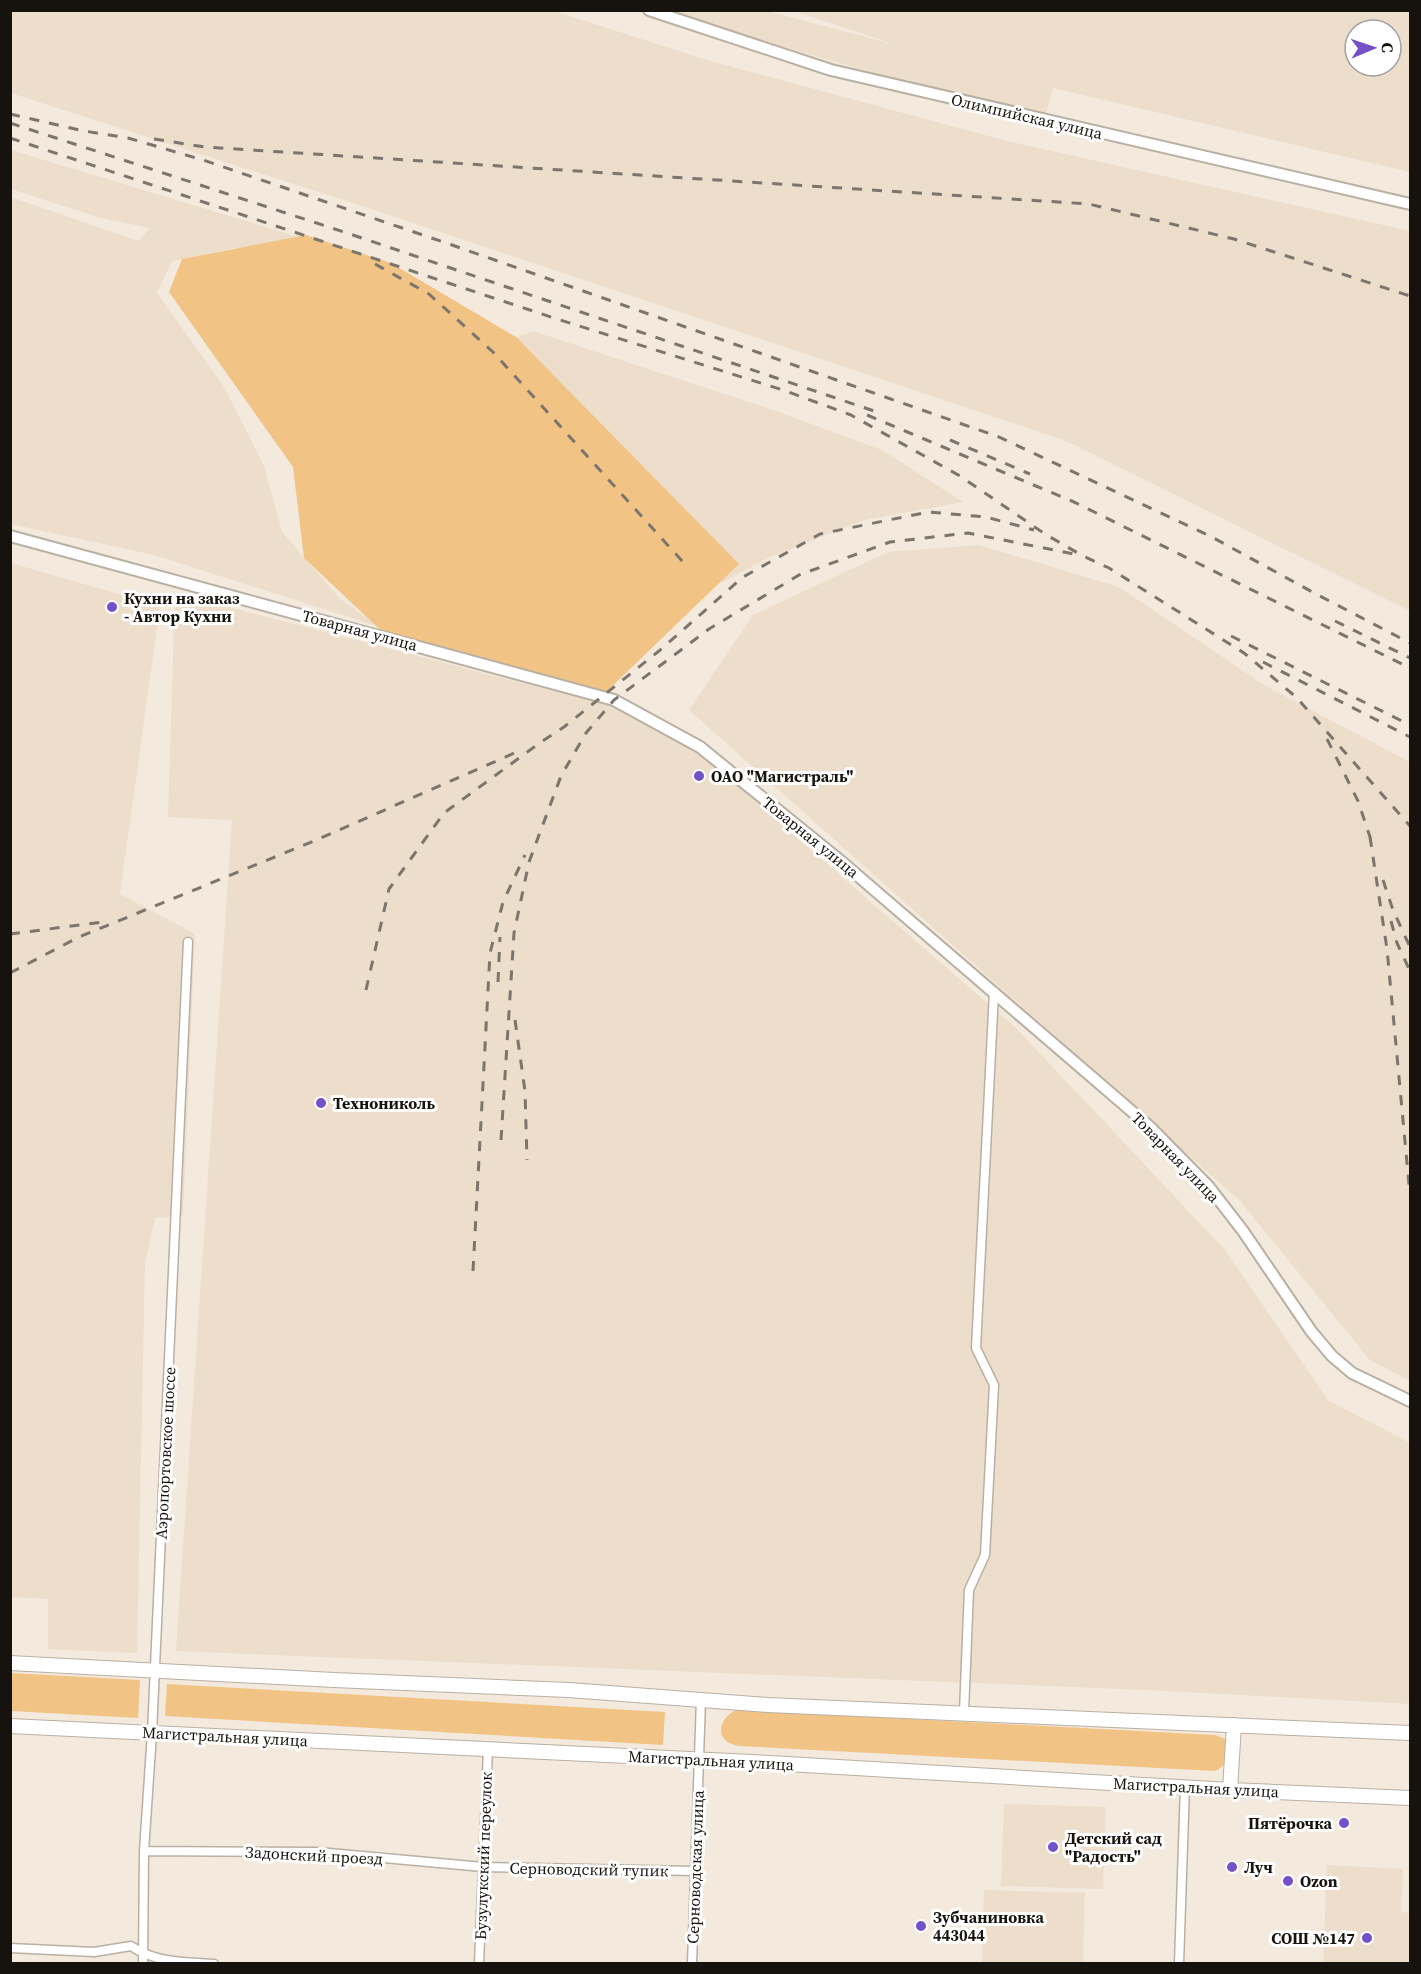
<svg xmlns="http://www.w3.org/2000/svg" width="1421" height="1974" font-family="'Source Serif 4',serif">
  <rect width="100%" height="100%" fill="#f3e9dc"/>
  <path fill="#ecdeca" fill-rule="evenodd" d="M11,10L554,11L707,60L1003,140L1410,231V611L1066,441L371,209L11,93Z
    M661,11H767L896,45L794,11H1410V172L1053,88L1046,114L908,83ZM1355,30H1391V66H1355Z
    M11,150L302,238L225,250L172,261L157,293L224,387L264,466L282,532L340,599L380,627L154,555L11,524L10,197L139,241L150,228L101,218L11,189Z
    M533,331L776,411L882,450L963,502L864,520L768,558L721,583L604,462L507,341Z
    M979,545L1119,587L1264,685L1410,762V1381L1370,1360L1240,1201L689,710L753,615L888,552Z
    M11,563L160,606L120,894L195,934L183,1216L155,1218L145,1263L137,1653L48,1649V1599L11,1597Z
    M175,593L618,708L697,751L1017,1029L1225,1250L1328,1400L1410,1443V1704L1146,1690L176,1651L232,820L168,817Z
    M1004,1804L1106,1807L1103,1889L1001,1886Z
    M1327,1865L1403,1869L1401,1912L1410,1913V1963H1323Z
    M984,1890L1085,1893L1083,1963H982Z"/>
  <path fill="#f1c485" d="M306,235L391,263L516,337L739,564L602,696L390,639L304,558L293,467L169,292L182,259Z
    M11,1673L140,1680L138,1718L11,1711Z
    M167,1684L665,1712L663,1745L165,1716Z
    M736,1710L1215,1735L1225,1739C1232,1753 1228,1765 1215,1771L739,1746C715,1743 716,1720 736,1710Z"/>
  <g fill="none" stroke-linecap="round" stroke-linejoin="round">
    <defs>
      <path id="minor" d="M964,1712L969,1590L985,1555L994,1385L976,1348L994,992
        M144,1851L318,1852L483,1867L695,1871
        M10,1948L94,1952L131,1946C156,1963 184,1962 214,1964
        M143,1964L144,1851L152,1733L188,942
        M479,1964L488,1749
        M692,1964L701,1699
        M1179,1964L1185,1786"/>
      <path id="tertiary" d="M649,10L831,70L1410,204
        M10,536L614,700L700,747L843,863L1150,1127L1209,1187L1243,1231L1311,1331L1332,1356L1352,1373L1410,1401"/>
      <path id="primary" d="M10,1663L334,1680L569,1690L768,1705L1410,1733
        M10,1726L752,1762L1230,1790L1410,1798
        M1230,1790L1234,1725"/>
    </defs>
    <use href="#minor" stroke="#b9b0a3" stroke-width="11"/>
    <use href="#tertiary" stroke="#b9b0a3" stroke-width="14"/>
    <use href="#primary" stroke="#b9b0a3" stroke-width="16"/>
    <use href="#minor" stroke="#fff" stroke-width="8"/>
    <use href="#tertiary" stroke="#fff" stroke-width="10"/>
    <use href="#primary" stroke="#fff" stroke-width="14"/>
    <path stroke="#7c756d" stroke-width="3" stroke-dasharray="10 10" stroke-linecap="butt" d="M10,114L84,131L128,138L203,160L452,245L999,437L1210,536L1316,594L1410,643
      M10,123L344,232L880,413
      M10,138L554,318L783,390L851,415L960,476L1045,534L1083,556L1109,568L1244,653L1296,697L1410,826
      M154,139L205,147L1089,204L1234,239L1410,296
      M375,264L429,294L493,352L683,562
      M867,415L1074,502L1410,668
      M950,440L1030,474
      M1335,621L1410,658
      M1231,636L1410,725
      M1263,662L1410,737
      M1327,739L1358,801L1372,843
      M1370,837L1387,949L1410,1195
      M1383,880L1393,910L1410,947
      M1391,921L1397,943L1410,971
      M10,934L103,922
      M10,973L79,937L314,841L519,751
      M498,982L500,937
      M366,990L389,889L444,813L541,742L564,727L659,651L743,577L820,534L928,512L986,517L1034,530
      M515,1020L525,1091L527,1160
      M501,1140L514,933L529,862L561,776L586,733L614,700L709,629L799,575L890,542L968,533L1074,554
      M473,1271L490,953L503,902L525,855"/>
  </g>
  <g fill="#7450c9" stroke="#fff" stroke-width="2">
    <circle cx="112" cy="607" r="6"/>
    <circle cx="699" cy="776" r="6"/>
    <circle cx="321" cy="1103" r="6"/>
    <circle cx="1344" cy="1823" r="6"/>
    <circle cx="1053" cy="1847" r="6"/>
    <circle cx="1232" cy="1867" r="6"/>
    <circle cx="1288" cy="1881" r="6"/>
    <circle cx="921" cy="1926" r="6"/>
    <circle cx="1367" cy="1938" r="6"/>
  </g>
  <g text-anchor="middle" dominant-baseline="central" stroke-width="6" stroke-linejoin="round" paint-order="stroke">
    <g font-size="16" fill="#16130e" stroke="#fff">
      <text transform="translate(1027 116) rotate(13)">Олимпийская улица</text>
      <text transform="translate(360 630) rotate(15)">Товарная улица</text>
      <text transform="translate(811 837) rotate(39)">Товарная улица</text>
      <text transform="translate(1176 1157) rotate(46)">Товарная улица</text>
      <text transform="translate(165 1453) rotate(-87)">Аэропортовское шоссе</text>
      <text transform="translate(225 1736) rotate(3)">Магистральная улица</text>
      <text transform="translate(711 1760) rotate(3)">Магистральная улица</text>
      <text transform="translate(1196 1787) rotate(3)">Магистральная улица</text>
      <text transform="translate(314 1855) rotate(3)">Задонский проезд</text>
      <text transform="translate(483 1856) rotate(-88)">Бузулукский переулок</text>
      <text transform="translate(695 1867) rotate(-88)">Серноводская улица</text>
      <text transform="translate(589 1869) rotate(1)">Серноводский тупик</text>
    </g>
    <g font-size="16" font-weight="bold" fill="#16130e" stroke="#fff" text-anchor="start">
      <text x="124" y="598">Кухни на заказ<tspan x="124" dy="18">- Автор Кухни</tspan></text>
      <text x="711" y="776">ОАО "Магистраль"</text>
      <text x="333" y="1103">Технониколь</text>
      <text x="1332" y="1823" text-anchor="end">Пятёрочка</text>
      <text x="1065" y="1838">Детский сад<tspan x="1065" dy="18">"Радость"</tspan></text>
      <text x="1244" y="1867">Луч</text>
      <text x="1300" y="1881">Ozon</text>
      <text x="933" y="1917">Зубчаниновка<tspan x="933" dy="18">443044</tspan></text>
      <text x="1355" y="1938" text-anchor="end">СОШ №147</text>
    </g>
  </g>
  <rect width="1421" height="1974" fill="none" stroke="#16130e" stroke-width="24"/>
  <g transform="translate(1373 48) rotate(88)"><circle r="28" fill="#ffffff" stroke="#a2a19f" stroke-width="1.5"/>
  <path d="M0-4.5L10 22L0 15L-10 22Z" fill="#7450c9"/>
  <text y="-9" font-size="16" font-weight="bold" text-anchor="middle" fill="#16130e">С</text>
  </g>
</svg>
